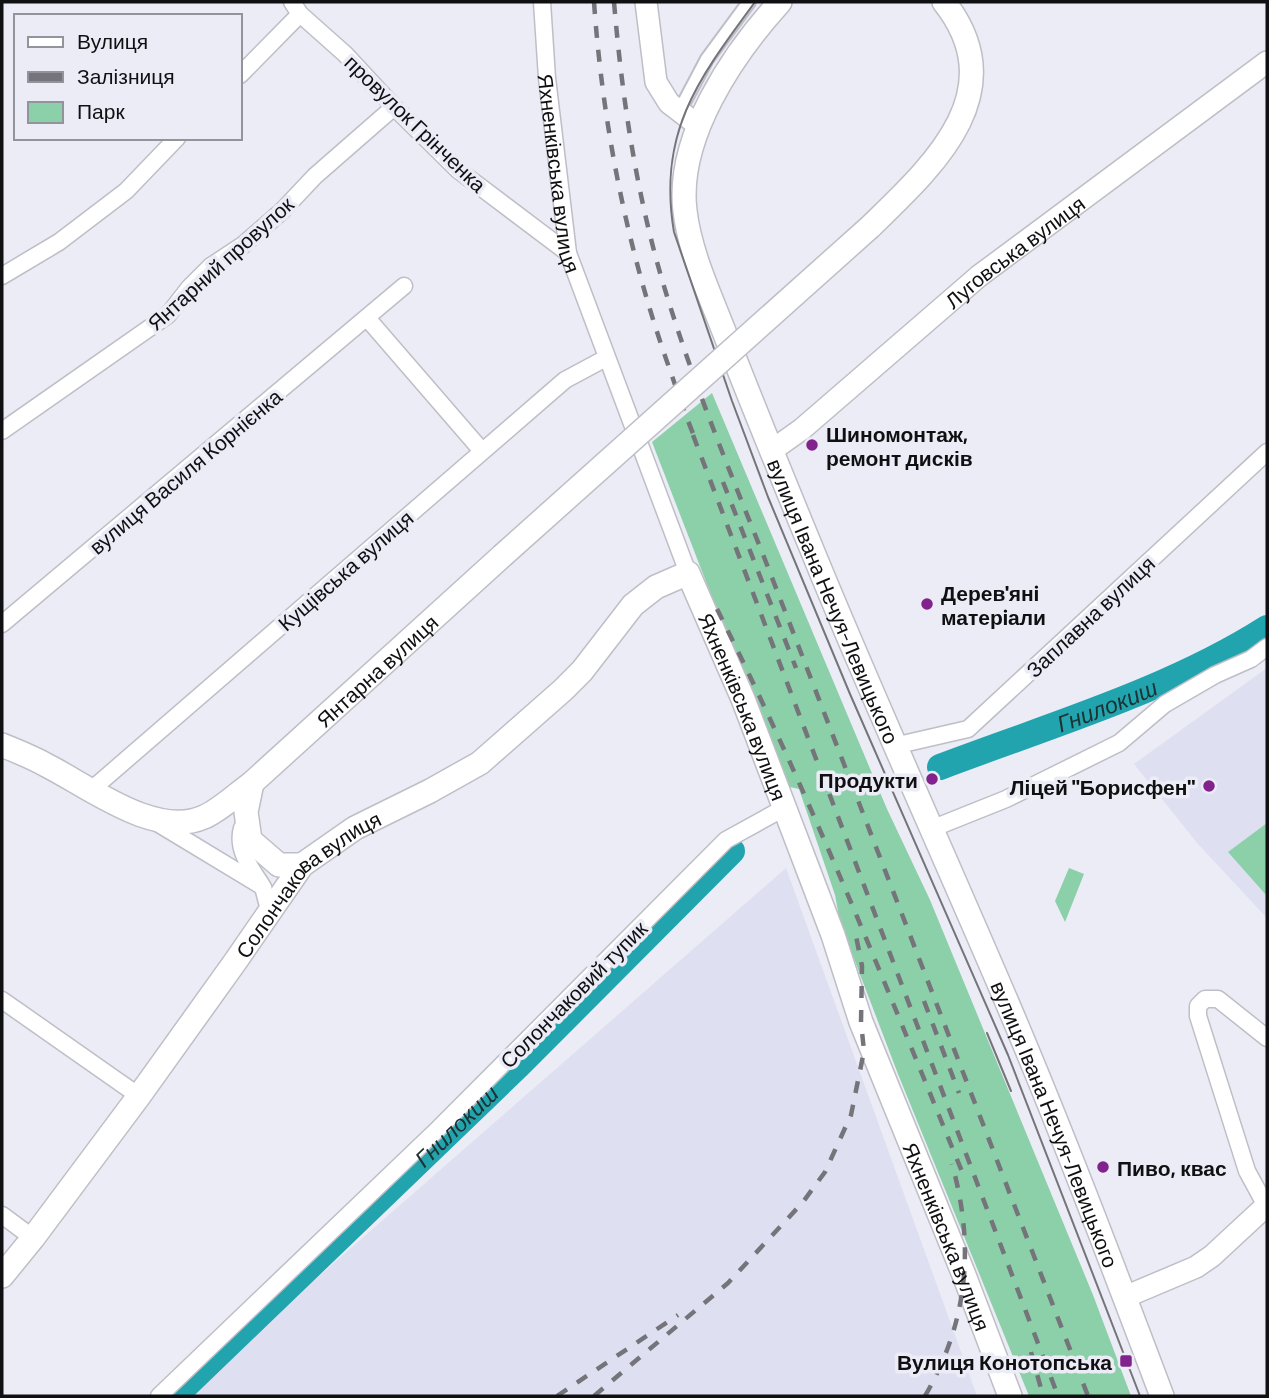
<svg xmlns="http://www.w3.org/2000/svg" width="1269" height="1398" font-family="Barlow,sans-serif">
  <rect width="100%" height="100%" fill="#ebecf5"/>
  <path fill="#dedff0" d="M1267,668V918L1198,844L1134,764Z
    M786,868L977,1396H193L288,1303Z"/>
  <path fill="#8bd0a8" d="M712,393L887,809L930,900L1093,1295L1131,1396H1029L898,1074L840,922L835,895L799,789L785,786L652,442Z
    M1267,823V896L1228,852Z
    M1069,868L1084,874L1065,922L1055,901Z"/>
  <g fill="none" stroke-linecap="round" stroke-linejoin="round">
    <g stroke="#21a4ad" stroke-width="26">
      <path id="s1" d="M940,767C1048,726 1170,690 1267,628"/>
      <path id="s2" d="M175,1396L520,1064L732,851"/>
    </g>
    <defs>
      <path id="pedestrian" d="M679,112L707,59L749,2"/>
      <g id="minor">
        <path d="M292,2L300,14L345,54L394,107L458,170L568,253"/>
        <path id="s3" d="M542,2L547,78L568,253L688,573"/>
        <path d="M240,75L300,14"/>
        <path d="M2,276L59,242L126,191L177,138"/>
        <path d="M367,318L482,451"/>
        <path d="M2,431L168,315L189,288L211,266L243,245L282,211L315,176L394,107"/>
        <path d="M2,624L404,286"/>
        <path d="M894,746L968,729L1267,452"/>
        <path d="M90,791L565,380L606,358"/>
        <path d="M154,821L263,887L269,910"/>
        <path d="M242,828C236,849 250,867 261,884"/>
        <path d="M931,829L1006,799L1119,743L1165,704L1215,675L1251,659L1267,647"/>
        <path d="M2,1000L139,1096"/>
        <path d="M1266,1206L1247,1171L1198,1016V1006L1205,999H1218L1267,1038"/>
        <path d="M2,1215L33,1238"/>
        <path d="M159,1396L439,1128L726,840L784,808"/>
      </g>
      <g id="tertiary">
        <path d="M646,2L656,82L669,103L699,126"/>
        <path id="s4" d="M771,451L802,429L979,276L1267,62"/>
        <path d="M1125,1297L1196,1267L1212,1256L1267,1205"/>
      </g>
      <g id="secondary">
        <path id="s5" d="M780,2C733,54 676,137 685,211C690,253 710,295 725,334C756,414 789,494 822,574C880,714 943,853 1003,993C1060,1126 1111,1261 1162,1396"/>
        <path d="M870,227C933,166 1015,92 944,2"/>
        <path d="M2,745C16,751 32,757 46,765C88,786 155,839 204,817C219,811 238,793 252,783L246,812L250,840L279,865H302"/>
        <path id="s6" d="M252,783L502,556"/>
        <path id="s7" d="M2,1276L33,1238L139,1096L235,962L302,865L355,828L430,791L480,763L563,690L582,671L633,605L656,587L688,573L743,699L833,935L861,1022L964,1275L1010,1396"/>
      </g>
    </defs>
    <use href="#pedestrian" stroke="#bebec7" stroke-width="16"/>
    <use href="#minor" stroke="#bebec7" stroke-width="19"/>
    <use href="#tertiary" stroke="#bebec7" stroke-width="24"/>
    <use href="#secondary" stroke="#bebec7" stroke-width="26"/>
    <use href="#pedestrian" stroke="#fff" stroke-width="12"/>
    <use href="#minor" stroke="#fff" stroke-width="16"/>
    <use href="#tertiary" stroke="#fff" stroke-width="21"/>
    <use href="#secondary" stroke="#fff" stroke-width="23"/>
    <path stroke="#74747a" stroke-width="2" d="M755,2C699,78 657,132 674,232L732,401L768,497L850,694L1008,1055L1140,1396
      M987,1033L1011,1091"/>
    <path stroke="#74747a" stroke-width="4.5" stroke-dasharray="12 12" stroke-linecap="butt" d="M594,2C603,129 628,253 671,373C679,396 687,420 697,443
      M614,2C622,97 636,192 663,283C691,377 728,467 764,557L1088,1396
      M693,435L1058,1396
      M723,482L796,668
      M717,609C809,792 885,984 963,1174
      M924,1001L959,1093
      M1031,1352L1043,1396
      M557,1396L678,1315
      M594,1396L728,1283L803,1202L825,1172L851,1115L864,1051L861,1022L862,966L856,936
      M925,1396C968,1322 975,1246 952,1164"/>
    <defs>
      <path id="secondary-bridge" d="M502,556L870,227"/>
    </defs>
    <use href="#secondary-bridge" stroke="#bebec7" stroke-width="26" stroke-linecap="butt"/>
    <use href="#secondary-bridge" stroke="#fff" stroke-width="23"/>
  </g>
  <g fill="#82228d" stroke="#ebecf5" stroke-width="2.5">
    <circle cx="812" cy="445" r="7"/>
    <circle cx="927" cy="604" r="7"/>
    <circle cx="932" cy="779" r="7"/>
    <circle cx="1209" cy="786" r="7"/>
    <circle cx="1103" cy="1167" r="7"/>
    <rect x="1119" y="1354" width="14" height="14" rx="3.5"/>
  </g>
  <g text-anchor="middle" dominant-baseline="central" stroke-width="7" stroke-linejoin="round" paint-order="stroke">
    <g font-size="21" fill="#101013" stroke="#ebecf5">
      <text transform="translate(416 123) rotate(44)">провулок Грінченка</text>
      <text stroke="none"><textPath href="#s3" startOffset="172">Яхненківська вулиця</textPath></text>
      <text stroke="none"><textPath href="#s4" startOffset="315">Луговська вулиця</textPath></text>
      <text transform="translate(220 263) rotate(-42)">Янтарний провулок</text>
      <text transform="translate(185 471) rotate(-40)">вулиця Василя Корнієнка</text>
      <text transform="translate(345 570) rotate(-41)">Кущівська вулиця</text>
      <text stroke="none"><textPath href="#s5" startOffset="654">вулиця Івана Нечуя-Левицького</textPath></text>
      <text transform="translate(1090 616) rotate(-43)">Заплавна вулиця</text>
      <text stroke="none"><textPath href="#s6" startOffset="168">Янтарна вулиця</textPath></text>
      <text stroke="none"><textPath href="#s7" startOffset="1144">Яхненківська вулиця</textPath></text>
      <text stroke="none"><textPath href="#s7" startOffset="500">Солончакова вулиця</textPath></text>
      <text transform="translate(573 994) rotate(-45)">Солончаковий тупик</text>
      <text stroke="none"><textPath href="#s5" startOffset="1222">вулиця Івана Нечуя-Левицького</textPath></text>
      <text stroke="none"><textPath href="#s7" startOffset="1712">Яхненківська вулиця</textPath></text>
    </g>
    <g font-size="21" font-weight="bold" fill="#101013" stroke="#ebecf5" text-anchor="start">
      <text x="826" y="433">Шиномонтаж,<tspan x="826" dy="24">ремонт дисків</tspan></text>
      <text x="941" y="592">Дерев'янi<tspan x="941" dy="24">матерiали</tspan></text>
      <text x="918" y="779" text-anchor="end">Продукти</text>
      <text x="1195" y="786" text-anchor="end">Ліцей "Борисфен"</text>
      <text x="1117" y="1167">Пиво, квас</text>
      <text x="1112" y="1361" text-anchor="end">Вулиця Конотопська</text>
    </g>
    <g font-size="23" font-style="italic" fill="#1d3234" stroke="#ebecf5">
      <text stroke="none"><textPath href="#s1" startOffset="178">Гнилокиш</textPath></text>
      <text stroke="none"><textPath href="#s2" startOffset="390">Гнилокиш</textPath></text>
    </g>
  </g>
  <rect width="1269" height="1398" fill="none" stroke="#101013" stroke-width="7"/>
  <rect x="14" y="14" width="228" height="126" fill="#ebecf5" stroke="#93949b" stroke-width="2"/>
  <rect x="28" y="37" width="35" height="10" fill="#ffffff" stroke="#93949b" stroke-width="2"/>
  <text x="77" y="49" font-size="21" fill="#101013">Вулиця</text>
  <rect x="28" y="72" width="35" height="10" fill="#74747a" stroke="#93949b" stroke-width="2"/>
  <text x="77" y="84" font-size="21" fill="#101013">Залізниця</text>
  <rect x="28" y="102" width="35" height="21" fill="#8bd0a8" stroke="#93949b" stroke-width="2"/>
  <text x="77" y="119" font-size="21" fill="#101013">Парк</text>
</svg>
